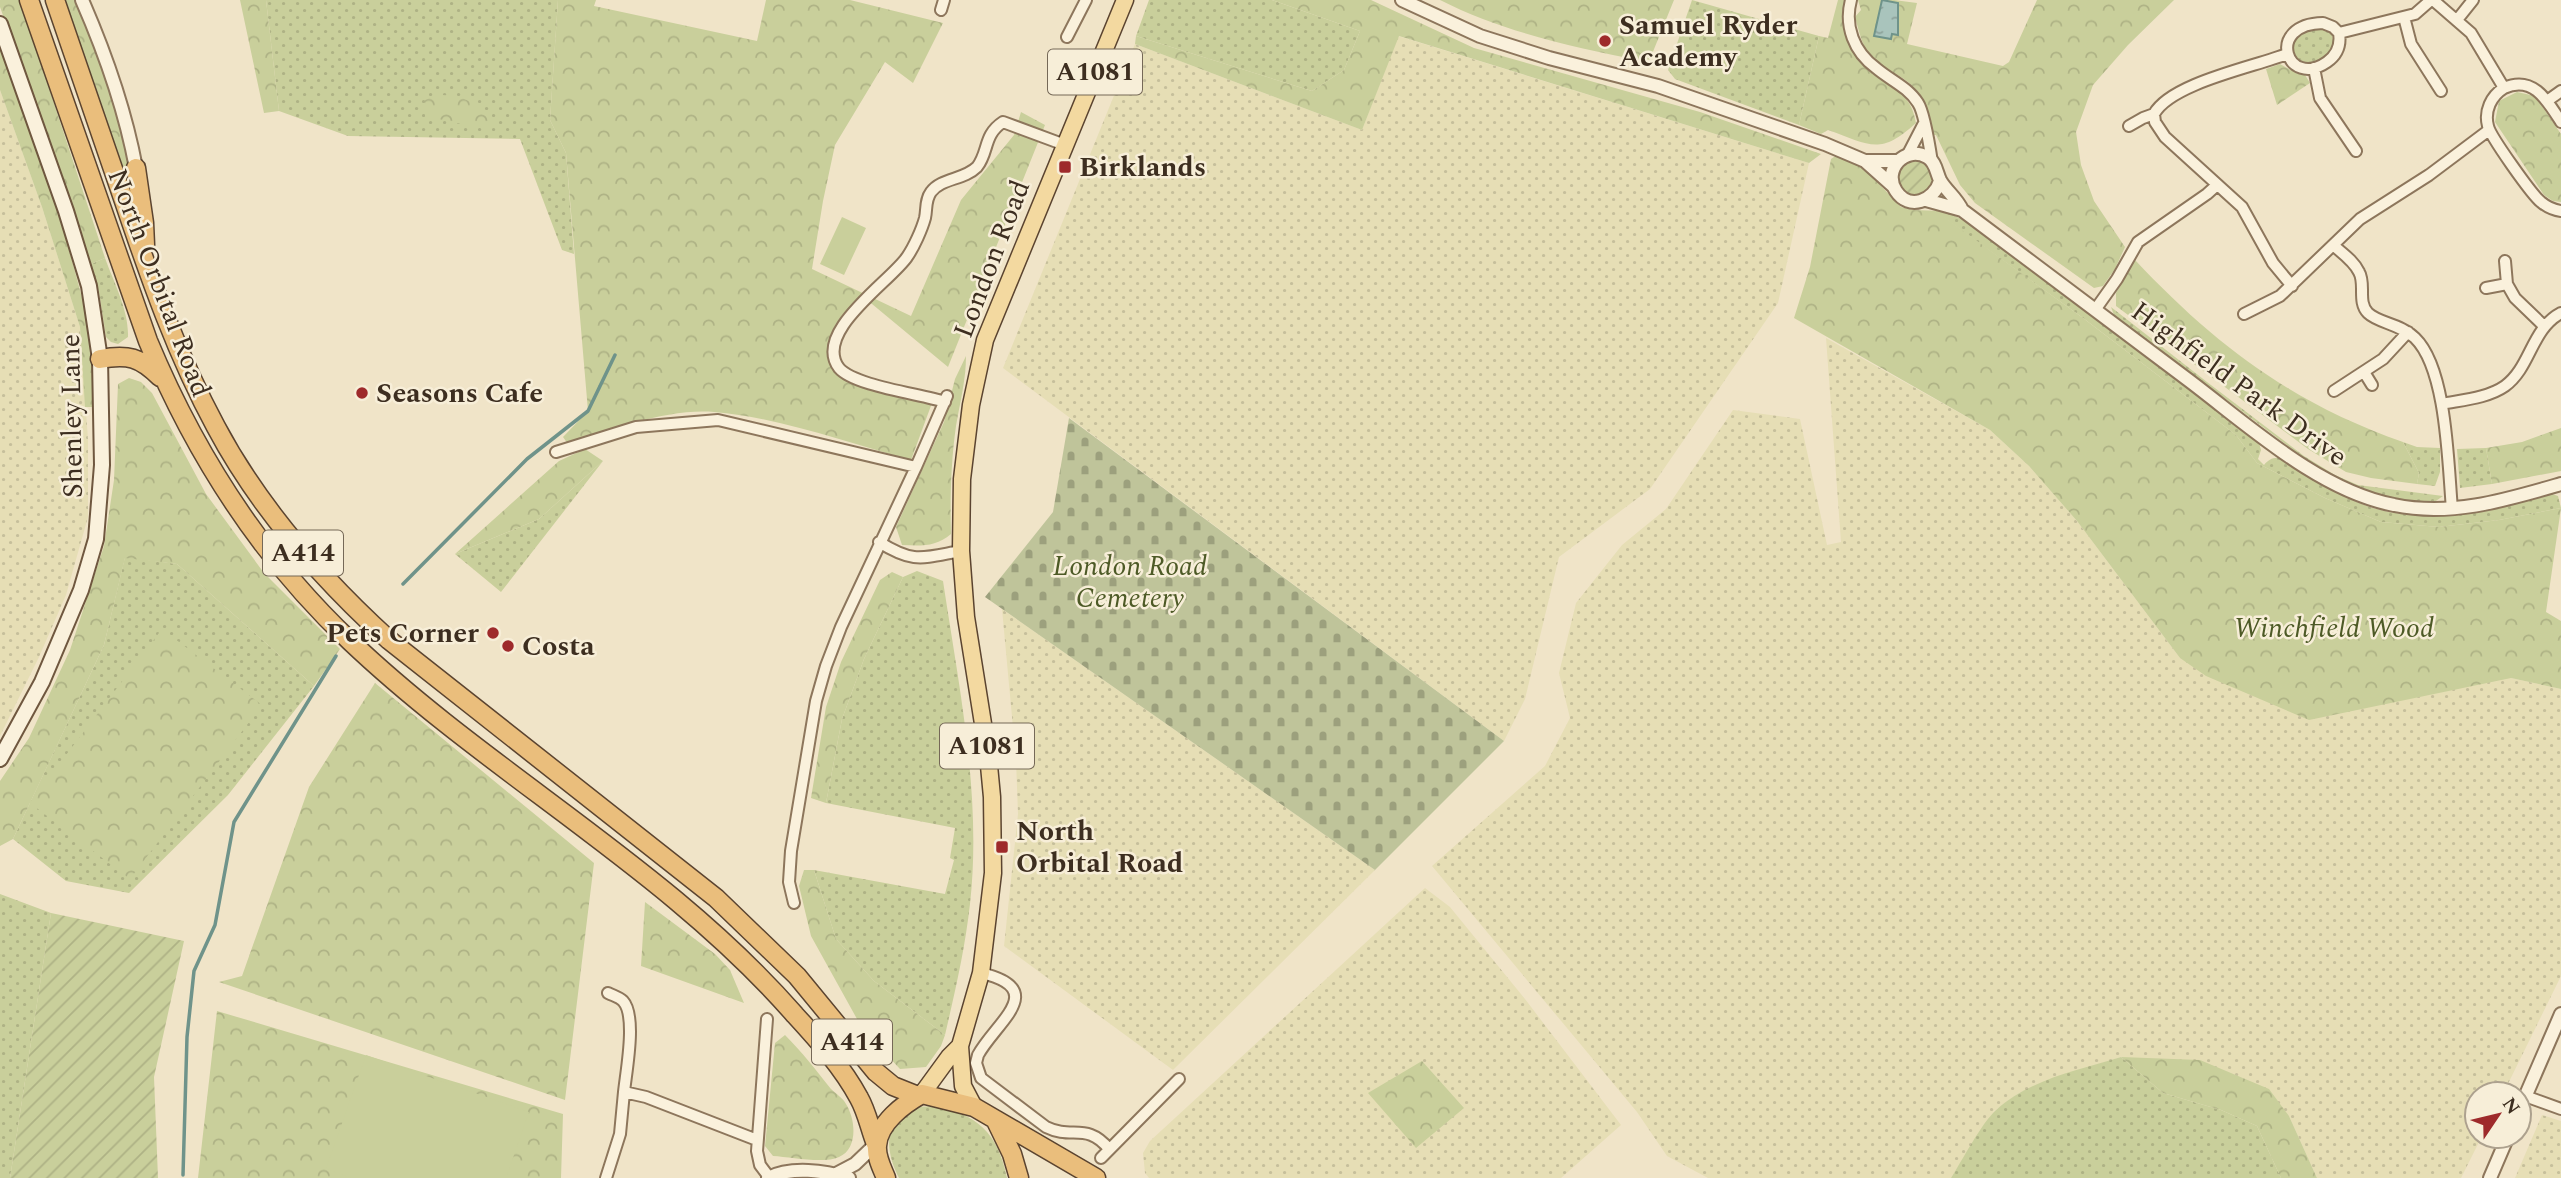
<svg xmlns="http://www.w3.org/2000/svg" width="2561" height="1178" font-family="Spectral,serif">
  <defs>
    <pattern id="farmland-dots" width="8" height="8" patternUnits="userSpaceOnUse" patternTransform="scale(1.75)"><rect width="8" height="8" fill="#e6deb5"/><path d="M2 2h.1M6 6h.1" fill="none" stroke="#c6bf9b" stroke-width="1.8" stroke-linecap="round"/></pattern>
    <pattern id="grass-dots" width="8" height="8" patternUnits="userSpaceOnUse" patternTransform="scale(1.75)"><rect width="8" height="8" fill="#c9cf9b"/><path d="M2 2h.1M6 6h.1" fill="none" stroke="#aeb285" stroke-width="1.8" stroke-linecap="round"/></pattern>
    <pattern id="forest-crowns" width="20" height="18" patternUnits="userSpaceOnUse" patternTransform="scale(1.75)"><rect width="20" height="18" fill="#c9cf9b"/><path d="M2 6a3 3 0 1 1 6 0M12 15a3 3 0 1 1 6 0" fill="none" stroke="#aeb285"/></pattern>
    <pattern id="cemetery-stones" width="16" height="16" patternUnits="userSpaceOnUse" patternTransform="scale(1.75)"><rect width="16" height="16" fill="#bfc49a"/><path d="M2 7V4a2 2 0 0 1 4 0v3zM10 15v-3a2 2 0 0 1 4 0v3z" fill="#9ca07d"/></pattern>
    <pattern id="garden-furrows" width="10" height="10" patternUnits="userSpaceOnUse" patternTransform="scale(1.75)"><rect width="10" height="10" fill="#c9cf9b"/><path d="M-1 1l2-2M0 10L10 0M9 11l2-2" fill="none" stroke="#aeb285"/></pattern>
    <pattern id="water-ripples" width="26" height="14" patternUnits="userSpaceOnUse" patternTransform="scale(1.75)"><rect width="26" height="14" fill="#a9c4bc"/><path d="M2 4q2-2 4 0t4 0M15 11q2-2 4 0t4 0" fill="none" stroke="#8ba098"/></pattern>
  </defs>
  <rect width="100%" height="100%" fill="#f0e4c8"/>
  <path fill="url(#farmland-dots)" d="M1398,36L1809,163L1778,303L1650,489L1559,557L1525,699L1504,741L1003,368L1135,44L1362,130Z
    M0,90L42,207L80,327L88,439V517L66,595L39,657L0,736Z
    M1826,338L1990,430L2029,466L2077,521L2180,658L2511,678L2561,689V976L2503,1094H2477V1136H2482L2461,1178H2317L2289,1116L2121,1057L2052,1079L2019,1093L1994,1111L1951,1178H1708L1667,1156L1637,1112L1432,866L1545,766L1570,718L1559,673L1576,603L1622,545L1666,509L1733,410L1800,419L1827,545L1841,542Z
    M1002,609L1375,870L1173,1070L1004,946L1018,814L1016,760Z
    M1425,888L1450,907L1525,999L1621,1125L1561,1178H1149L1145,1173L1143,1153L1150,1141Z
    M2542,1115L2561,1121V1178H2515Z"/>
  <path fill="url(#grass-dots)" d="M266,0H558L550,120L566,153L574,254L562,250L520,139L348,136L279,111Z
    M1149,0H1272L1360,31L1344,70L1312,91L1136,36Z
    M1692,0L1819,36L1799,125L1675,79L1668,70Z
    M2321,27L2332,34L2334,47C2326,59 2316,63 2302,63L2291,51C2296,30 2302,32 2321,27Z
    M1945,211L1961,219L2017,258L2258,439L2261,450L2258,459L2264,465C2269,459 2275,456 2283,459C2292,462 2301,472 2309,477C2327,488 2348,499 2367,506C2429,527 2492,509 2552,494L2558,496L2561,508L2499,520L2439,527L2381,522L2325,498L2257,463L2236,435L2083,318L1943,217Z
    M105,258C114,283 129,311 128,337L118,344L111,342L106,337L99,292L91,264Z
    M2111,307L2207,382L2304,456L2335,475L2358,485L2443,496L2433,503C2382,499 2346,486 2304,458L2114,315Z
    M2403,442L2417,447L2440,448V472L2435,486L2417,484L2419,473Z
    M2486,448L2492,484L2460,488L2457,449Z
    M603,461L501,592L455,554L539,519Z
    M125,557L177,564L314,686L228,795L129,893L66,881L13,839L104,645Z
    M917,571L943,581C959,687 982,797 970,904C965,949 955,992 945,1035L874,981L836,939L814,870L945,894L954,860L950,858L955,828L826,803L842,719L864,659L903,577Z
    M0,894L51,913L10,1178H0Z
    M2121,1057L2163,1093L2221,1110L2257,1126L2281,1178H1951C1963,1159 1981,1124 1996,1110C2030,1079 2079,1070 2121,1057Z
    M932,1106C977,1113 998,1133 1007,1178H899C887,1155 881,1123 910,1109C916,1106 925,1107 932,1106Z"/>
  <path fill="url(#forest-crowns)" d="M0,0H20L105,258L91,264L0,7Z
    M64,0H78L113,89L134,179L126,182Z
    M240,0H266L279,111L264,113Z
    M558,0H596L594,6L757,41L766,0H850L943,23L913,83L885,62L835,145L823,201L812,269L911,316L961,200L1014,135L1021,112L1045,125L948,367L872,304L857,299C850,307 841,315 836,324C799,386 894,394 932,403L911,460C848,443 778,417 714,412C671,408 608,429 568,444L563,437L588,411L566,153L550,120Z
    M1272,0H1371L1474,48L1700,112L1821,154L1809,163L1399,36L1362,130L1135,44L1136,36L1312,91L1344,70L1360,31Z
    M1440,0H1674L1650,59L1643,61C1573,47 1503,32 1440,0Z
    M1838,0H1848C1849,15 1848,36 1854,50C1867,86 1910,79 1916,123C1880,156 1870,145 1828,130L1821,134L1799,125L1819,36L1828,38Z
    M1858,0H1894L1917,3L1907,44L2003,66L2009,62L2037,0H2174L2128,45L2093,85L2076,132L2081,165L2094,201L2125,247L2115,269L2103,286L2094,288L1975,203L1960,185L1936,135H1931C1929,108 1924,91 1899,76C1892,72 1884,71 1879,66C1864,54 1860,35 1855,17L1861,10Z
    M0,45L57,205L84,305L91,342L93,407H85L80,327L42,207L0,90Z
    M2280,64L2298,74L2305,75L2310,83L2277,105L2266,69Z
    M2517,92L2535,96L2561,134V202L2553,201L2544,195L2495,122L2499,101Z
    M437,95C462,95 471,101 492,115L491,124L475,127L425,116V100Z
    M1837,155L1864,168L1901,207L1913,210L1945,211L1944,217L2083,318L2236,435L2257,463L2325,498L2381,522L2439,527L2499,520L2561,508L2546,612L2561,621V689L2511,678L2309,720L2206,676L2180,658L2077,521L2029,466L1990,430L1794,318L1810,267L1831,159Z
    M2135,260C2215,345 2292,403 2403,442L2419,473L2417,484L2371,478L2346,472L2308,449L2116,306V293Z
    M966,356C966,380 960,402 956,426C951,461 950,498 951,534C936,547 921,546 902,545L896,527L944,422L955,379Z
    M129,378L141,382L152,393L206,494L264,573L340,649L314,686L177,564L125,558L104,645L31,801L162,629L262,705L130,879L30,803L13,839L0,846V781L29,738L70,650L104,546L114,480L118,384Z
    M2561,428V471L2492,484L2486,448L2522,442Z
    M585,449L603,461L539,519L455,554L559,461Z
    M892,572L903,577L864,659L842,719L826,803L811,798L826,707L841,662L880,580Z
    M375,683L594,863L565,1100L219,982L242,976L309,787Z
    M804,870H814L836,939L874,981L945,1035L941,1046L926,1067L900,1069L862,1028L811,936L799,886Z
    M645,902L715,954L730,970L744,1003L641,966Z
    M217,1011L563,1114L561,1178H198Z
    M785,1035C802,1052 816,1070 831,1089C836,1094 843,1098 846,1104C856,1120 858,1149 839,1157C824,1164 790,1157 773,1156L765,1146L775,1043Z
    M2121,1057L2200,1060L2269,1089L2289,1116L2317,1178H2281L2257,1126L2221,1110L2163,1093Z
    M1422,1061L1464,1108L1416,1148L1368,1093Z"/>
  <path fill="url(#cemetery-stones)" d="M1069,418L1504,741L1375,870L985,597L1053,512Z"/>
  <path fill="url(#garden-furrows)" d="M1898 178a17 17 0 1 1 34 0a17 17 0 1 1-34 0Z
    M51,913L184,941L154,1077L158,1178H10Z"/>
  <path fill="#c9cf9b" d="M842,217L866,228L844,275L820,264Z
    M366,1055L529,1112L506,1178H351L326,1169Z"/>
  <path fill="url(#water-ripples)" stroke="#6f938a" stroke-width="2" d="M1882,0L1898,3V35L1892,34L1891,39L1874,36Z"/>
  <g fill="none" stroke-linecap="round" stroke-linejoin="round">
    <path stroke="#6f938a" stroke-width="3.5" d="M403,584L527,459L588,411L615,355
      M183,1175L187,1037L194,971L215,925L234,822L336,656"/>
    <defs>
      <path id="minor" d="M1851,0C1844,26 1854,52 1876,68C1890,80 1908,87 1918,103C1924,112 1930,149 1932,162
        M2433,0L2471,33L2504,88C2533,75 2547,100 2561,122
        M941,10L944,0
        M2404,17L2411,44L2441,91
        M2457,20L2473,0
        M2323,23L2333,27L2339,33C2341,45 2337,55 2327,62C2287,90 2264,24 2323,23Z
        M2339,33L2415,14L2431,0
        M1067,37L1086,0
        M2314,68L2320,98L2356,151
        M2504,88C2491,96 2484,111 2488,126C2490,136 2532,195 2541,202C2547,207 2553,210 2561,211
        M2547,101L2561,91
        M2154,114L2155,122L2165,137L2242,207L2273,263L2292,286
        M2129,126L2143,118L2154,114C2171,83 2254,67 2287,54
        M1908,154L1923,125
        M2333,245C2342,253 2354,261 2359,272C2366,284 2357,302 2368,313C2378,323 2401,324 2415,338C2447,369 2448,465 2452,509
        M2505,261L2507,284L2515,298L2544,326
        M2486,288L2507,284
        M2095,310L2117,279L2138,242L2207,194L2217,185
        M2244,314L2280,296L2360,219L2429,175L2489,130
        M2364,372L2372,385
        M2334,391L2383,359L2408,332
        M945,402C921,394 854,386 839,368C812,332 891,281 907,257C914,247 922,229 925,218C927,209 925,200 931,192C941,178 964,180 977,167C989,152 983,135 1003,122L1065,145
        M2442,404C2462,400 2488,398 2505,386C2531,367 2531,329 2561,313
        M556,452L636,427L718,420L916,467
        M879,542C914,564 922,558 961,551
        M794,903L789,882L791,851L816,701L826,666L841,627L916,467L947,396
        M981,973C1050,989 996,1022 978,1055L976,1063L981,1078L1046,1127C1072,1140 1087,1122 1109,1149
        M608,993C614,996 619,997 623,1001C637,1016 626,1072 624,1092L646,1097L757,1140
        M767,1019L757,1151L760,1165L769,1177
        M2525,1096L2561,1109
        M1101,1158L1179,1079
        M606,1178L620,1134L624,1092"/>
      <path id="tertiary" d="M82,0C106,55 125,109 136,168
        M1402,0L1480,36L1549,58L1658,86L1825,144L1865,161L1893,186
        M1865,161H1897
        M1940,181C1934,201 1909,211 1896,191C1882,170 1905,145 1927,157C1936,162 1936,172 1940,180C1946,191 1957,198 1962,210
        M1926,200L1962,210C2037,267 2112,323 2187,379C2247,424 2319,491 2394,505C2451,517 2506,500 2561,484
        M2519,1111L2561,1014
        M836,1174L855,1164L876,1144
        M768,1178C791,1166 825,1171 849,1178
        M2490,1178L2508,1136"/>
      <path id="secondary" d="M0,24L66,211L89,286L100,359L102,465L96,539L81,590L42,682L0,759"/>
      <path id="primary" d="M922,1094L949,1057L960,1046
        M974,1107L963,1086L960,1046L981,973L993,873L992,797L988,755L966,617L961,551L962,479L971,405L985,340L1125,0"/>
      <path id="trunk" d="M29,0L148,341C195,454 260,556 350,641C491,775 667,868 795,1015C818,1040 843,1068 859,1098C867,1112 870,1129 876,1144
        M55,0C78,67 101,134 124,201C150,278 177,355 216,427C259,508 322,579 389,640L716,898L797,976L876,1072L893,1086L918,1096
        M136,168L144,223L145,245
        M100,359C128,354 140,357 160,377
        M996,1121L1012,1154L1019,1178
        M886,1178C882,1168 876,1157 877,1146C878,1123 904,1104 922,1094L974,1107L1096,1178"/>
    </defs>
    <use href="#minor" stroke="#8d765c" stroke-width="14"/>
    <use href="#tertiary" stroke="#8d765c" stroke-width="16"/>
    <use href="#secondary" stroke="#6f573f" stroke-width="18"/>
    <use href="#primary" stroke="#5b4430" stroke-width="19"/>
    <use href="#trunk" stroke="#5b4430" stroke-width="21"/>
    <use href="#minor" stroke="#faf1dc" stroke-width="10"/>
    <use href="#tertiary" stroke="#faf1dc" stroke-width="12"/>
    <use href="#secondary" stroke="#faf1dc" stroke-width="14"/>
    <use href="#primary" stroke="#f3d9a0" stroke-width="16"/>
    <use href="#trunk" stroke="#eabe7c" stroke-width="18"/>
  </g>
  <g fill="#9e2a2b" stroke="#f7eed8" stroke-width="2.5">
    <circle cx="1605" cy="41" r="7"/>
    <rect x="1058" y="160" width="14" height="14" rx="3.5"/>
    <circle cx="362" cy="393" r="7"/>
    <circle cx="493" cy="633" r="7"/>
    <circle cx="508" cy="646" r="7"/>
    <rect x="995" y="840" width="14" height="14" rx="3.5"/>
  </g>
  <g text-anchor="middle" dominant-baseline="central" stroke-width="5" stroke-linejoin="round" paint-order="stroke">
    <g fill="#f7eed8" stroke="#756857" stroke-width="2">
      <rect x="1048" y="49.5" width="94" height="45" rx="5"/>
      <rect x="263" y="530.5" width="80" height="45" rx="5"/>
      <rect x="940" y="723.5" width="94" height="45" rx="5"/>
      <rect x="812" y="1019.5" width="80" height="45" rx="5"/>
    </g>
    <g font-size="26" font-weight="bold" fill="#3d2e20">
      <text x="1095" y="72">A1081</text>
      <text x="303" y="553">A414</text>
      <text x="987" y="746">A1081</text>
      <text x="852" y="1042">A414</text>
    </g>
    <g font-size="28" font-weight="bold" fill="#3d2e20" stroke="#f7eed8" text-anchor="start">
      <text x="1619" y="25">Samuel Ryder<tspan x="1619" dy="32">Academy</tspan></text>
      <text x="1079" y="167">Birklands</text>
      <text x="376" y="393">Seasons Cafe</text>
      <text x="479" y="633" text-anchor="end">Pets Corner</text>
      <text x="522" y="646">Costa</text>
      <text x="1016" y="831">North<tspan x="1016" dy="32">Orbital Road</tspan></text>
    </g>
    <g font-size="28" fill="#3d2e20" stroke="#f7eed8">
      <text transform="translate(992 259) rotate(-69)">London Road</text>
      <text transform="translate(159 283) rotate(69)">North Orbital Road</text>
      <text transform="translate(2239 384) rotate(36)">Highfield Park Drive</text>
      <text transform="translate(72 416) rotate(-91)">Shenley Lane</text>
    </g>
    <g font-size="28" font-style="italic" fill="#4d5a26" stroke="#f7eed8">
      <text x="1130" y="566">London Road<tspan x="1130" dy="32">Cemetery</tspan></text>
      <text x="2334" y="628">Winchfield Wood</text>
    </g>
  </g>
  <g transform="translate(2498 1115) rotate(55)"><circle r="33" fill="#f7eed8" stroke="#ada18e" stroke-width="2"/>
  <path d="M0-5L12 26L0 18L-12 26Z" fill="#9e2a2b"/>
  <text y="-10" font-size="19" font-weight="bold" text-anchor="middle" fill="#3d2e20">N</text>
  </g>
</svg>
